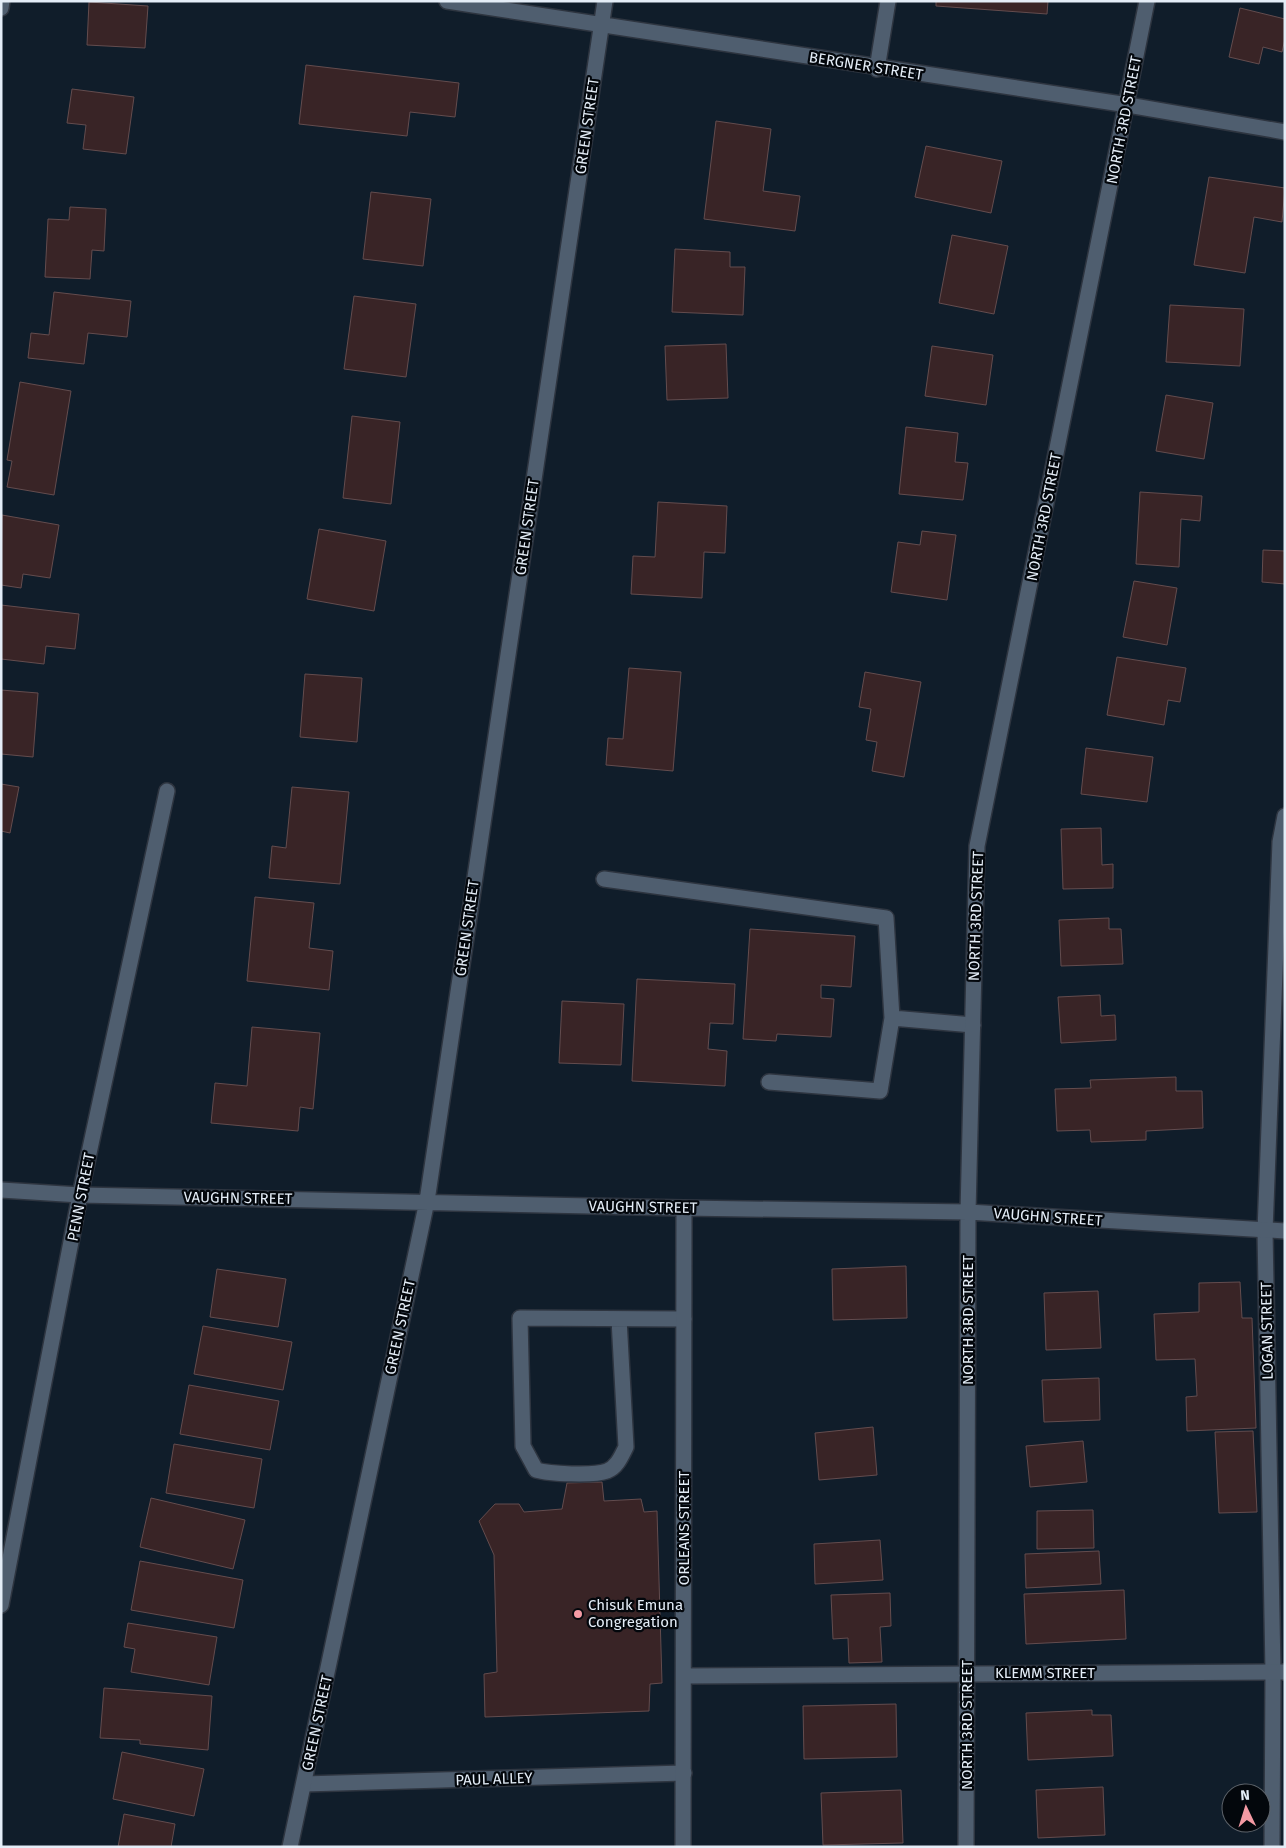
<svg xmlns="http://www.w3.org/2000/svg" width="1286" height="1848" font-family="'Fira Sans',sans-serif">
  <rect width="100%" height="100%" fill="#101d2a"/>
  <path fill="#392426" stroke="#634c4e" d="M936,1H1048L1047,14L936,6Z
    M89,2L148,6L145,48L87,45Z
    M1240,8L1285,19V39L1282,52L1263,47L1259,64L1229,57Z
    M306,65L459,83L455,117L410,112L407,136L299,124Z
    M72,89L134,97L126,154L83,149L86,125L67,123Z
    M716,121L771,129L763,191L800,196L795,231L704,219Z
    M926,146L1002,161L991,213L915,197Z
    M1209,177L1285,188L1282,222L1254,217L1245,273L1194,265Z
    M371,192L431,199L423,266L363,259Z
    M70,207L106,209L104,251L92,250L90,279L45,277L48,219L69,220Z
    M952,235L1008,246L994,314L939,303Z
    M675,249L730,252V267H745L743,315L672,312Z
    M54,292L131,301L127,337L88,333L84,364L28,358L31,333L49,335Z
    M354,296L416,304L406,377L344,369Z
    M1170,305L1244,309L1240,366L1166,362Z
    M726,344L728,398L667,400L665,346Z
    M932,346L993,355L986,405L925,396Z
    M20,382L71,391L54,495L7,487L12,461L7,460Z
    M1166,395L1213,403L1204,459L1156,451Z
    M352,416L400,422L391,504L343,498Z
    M906,427L958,433L955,462L968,463L963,500L899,494Z
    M1140,492L1202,496L1200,521L1181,519L1179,567L1136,564Z
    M658,502L727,506L725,553L704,552L702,598L631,594L633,556L655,557Z
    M2,515L59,525L50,578L23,574L21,588L1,585Z
    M319,529L386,541L374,611L307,599Z
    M922,531L956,535L947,600L891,592L898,542L920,545Z
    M1263,550L1285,551V584L1262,582Z
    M1134,581L1177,588L1167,645L1123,637Z
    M1,605L79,614L75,649L46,646L44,664L1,659Z
    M1117,657L1186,668L1180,702L1168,700L1164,725L1107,715Z
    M629,668L681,672L673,771L606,765L608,738L623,739Z
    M865,672L921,682L904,777L872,771L877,742L866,740L871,709L859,707Z
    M305,674L362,678L357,742L300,737Z
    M1,690L38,693L33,757L1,754Z
    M1086,748L1153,757L1147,802L1081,794Z
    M1,784L19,787L10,833L1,831Z
    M292,787L349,792L340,884L269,878L272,846L286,848Z
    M1101,828L1102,865L1113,864V888L1063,889L1061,829Z
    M255,897L314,903L309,948L333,951L329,990L247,981Z
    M1109,918V929H1121L1123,964L1061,966L1059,920Z
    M750,929L855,936L851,987L821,985V998L834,999L831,1037L777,1034L776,1041L743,1039Z
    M637,979L735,984L733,1024L710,1023L708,1049L727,1051L725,1086L632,1081Z
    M1100,995L1101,1016L1115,1015L1116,1040L1061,1043L1058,997Z
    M562,1001L624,1004L621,1065L559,1063Z
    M252,1027L320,1033L313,1109L300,1107L298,1131L211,1123L215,1083L247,1086Z
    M1176,1077V1091H1202L1203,1128L1146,1131V1140L1091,1142L1090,1130L1057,1131L1055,1089L1091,1088L1090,1080Z
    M906,1266L907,1318L833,1320L832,1269Z
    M217,1269L286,1279L278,1327L210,1317Z
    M1240,1282L1242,1318H1252L1256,1428L1187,1431L1186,1397L1197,1396L1195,1359L1156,1360L1154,1314L1199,1312V1283Z
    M1098,1291L1101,1348L1046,1350L1044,1293Z
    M203,1326L292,1342L283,1390L194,1374Z
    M1099,1378L1100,1420L1044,1422L1042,1380Z
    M189,1385L279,1401L270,1450L180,1434Z
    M873,1427L877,1475L819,1480L815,1433Z
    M1253,1431L1257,1512L1219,1513L1215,1432Z
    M1083,1441L1087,1482L1030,1487L1026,1446Z
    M174,1444L262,1459L254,1508L166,1493Z
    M602,1482L604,1501L641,1499L644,1512L657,1511L662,1683L650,1684L649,1711L485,1717L484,1674L497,1672L494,1555L479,1521L495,1504H519L524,1512L562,1509L567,1483Z
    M151,1498L245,1520L233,1569L140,1547Z
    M1093,1510L1094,1548L1037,1549V1511Z
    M880,1540L883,1580L815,1584L814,1544Z
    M1099,1551L1101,1584L1026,1588L1025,1554Z
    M140,1561L243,1580L234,1628L131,1610Z
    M1124,1590L1126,1639L1026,1644L1024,1594Z
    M890,1593L891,1626L880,1627L882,1662L849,1663L848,1638L833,1639L831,1595Z
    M128,1623L217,1637L209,1685L131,1672L135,1649L124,1647Z
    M104,1688L212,1696L208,1750L140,1744V1740L100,1738Z
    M896,1704L897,1757L804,1759L803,1706Z
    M1092,1710V1715H1111L1113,1756L1028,1760L1026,1713Z
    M122,1752L204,1769L194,1816L113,1799Z
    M1103,1787L1105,1835L1038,1838L1036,1790Z
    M901,1790L903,1843L823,1845L821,1793Z
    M124,1814L175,1824L171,1847H118Z"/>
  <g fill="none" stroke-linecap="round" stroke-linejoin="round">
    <defs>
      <path id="lane" d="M877,69L888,1
        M604,879L886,918L892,1018L973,1025
        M769,1082L880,1091L892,1018
        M619,1319L626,1447C621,1457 617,1467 607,1471C594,1476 549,1474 536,1470L523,1446L520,1318L684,1319
        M1,1605L80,1195L167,791
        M304,1784L684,1773
        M1272,1847L1273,1672L1265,1231L1280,842L1285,816"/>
      <path id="street" d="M447,1L1128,105L1285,132
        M1,8L2,1
        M1,1190L80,1195L684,1208L968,1212L1285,1231
        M685,1676L1285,1672
        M290,1847L427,1201L605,1
        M683,1847L684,1208
        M966,1847L968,1212L977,846L1147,1"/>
    </defs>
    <use href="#lane" stroke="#2e3540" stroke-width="18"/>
    <use href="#street" stroke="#2e3540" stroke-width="18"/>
    <use href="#lane" stroke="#4f5e6f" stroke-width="15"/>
    <use href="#street" stroke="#4f5e6f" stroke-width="15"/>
  </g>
  <circle fill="#f49aa4" stroke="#03070c" stroke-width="2" cx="578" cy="1614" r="5"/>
  <g text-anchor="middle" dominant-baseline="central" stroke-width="4.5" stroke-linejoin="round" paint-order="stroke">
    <g font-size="15" fill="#e4edf7" stroke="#03070c">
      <text transform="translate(866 66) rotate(9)">BERGNER STREET</text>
      <text transform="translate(1124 120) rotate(-79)">NORTH 3RD STREET</text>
      <text transform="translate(587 126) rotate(-82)">GREEN STREET</text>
      <text transform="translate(1044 517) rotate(-79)">NORTH 3RD STREET</text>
      <text transform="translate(527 527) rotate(-82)">GREEN STREET</text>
      <text transform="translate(976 916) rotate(-88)">NORTH 3RD STREET</text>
      <text transform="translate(467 928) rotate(-82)">GREEN STREET</text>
      <text transform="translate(81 1197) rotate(-79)">PENN STREET</text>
      <text transform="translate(238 1198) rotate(1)">VAUGHN STREET</text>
      <text transform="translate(643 1207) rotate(1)">VAUGHN STREET</text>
      <text transform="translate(1048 1217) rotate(4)">VAUGHN STREET</text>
      <text transform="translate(968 1320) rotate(-90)">NORTH 3RD STREET</text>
      <text transform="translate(400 1327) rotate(-78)">GREEN STREET</text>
      <text transform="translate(1267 1331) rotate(-91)">LOGAN STREET</text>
      <text transform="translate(684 1528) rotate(-90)">ORLEANS STREET</text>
      <text x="1045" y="1673">KLEMM STREET</text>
      <text transform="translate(317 1723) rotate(-78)">GREEN STREET</text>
      <text transform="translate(967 1725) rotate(-90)">NORTH 3RD STREET</text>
      <text transform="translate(494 1779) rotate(-2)">PAUL ALLEY</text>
    </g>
    <g font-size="15" fill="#e4edf7" stroke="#03070c" text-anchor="start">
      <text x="588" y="1605">Chisuk Emuna<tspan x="588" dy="17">Congregation</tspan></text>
    </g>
  </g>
  <rect width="1286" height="1848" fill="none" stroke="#e4edf7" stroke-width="5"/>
  <g transform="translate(1246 1808) rotate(356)"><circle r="24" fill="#03070c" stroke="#5d636a"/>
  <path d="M0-4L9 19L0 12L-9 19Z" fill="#f49aa4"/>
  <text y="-8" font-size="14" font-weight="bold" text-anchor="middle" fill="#e4edf7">N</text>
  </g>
</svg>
